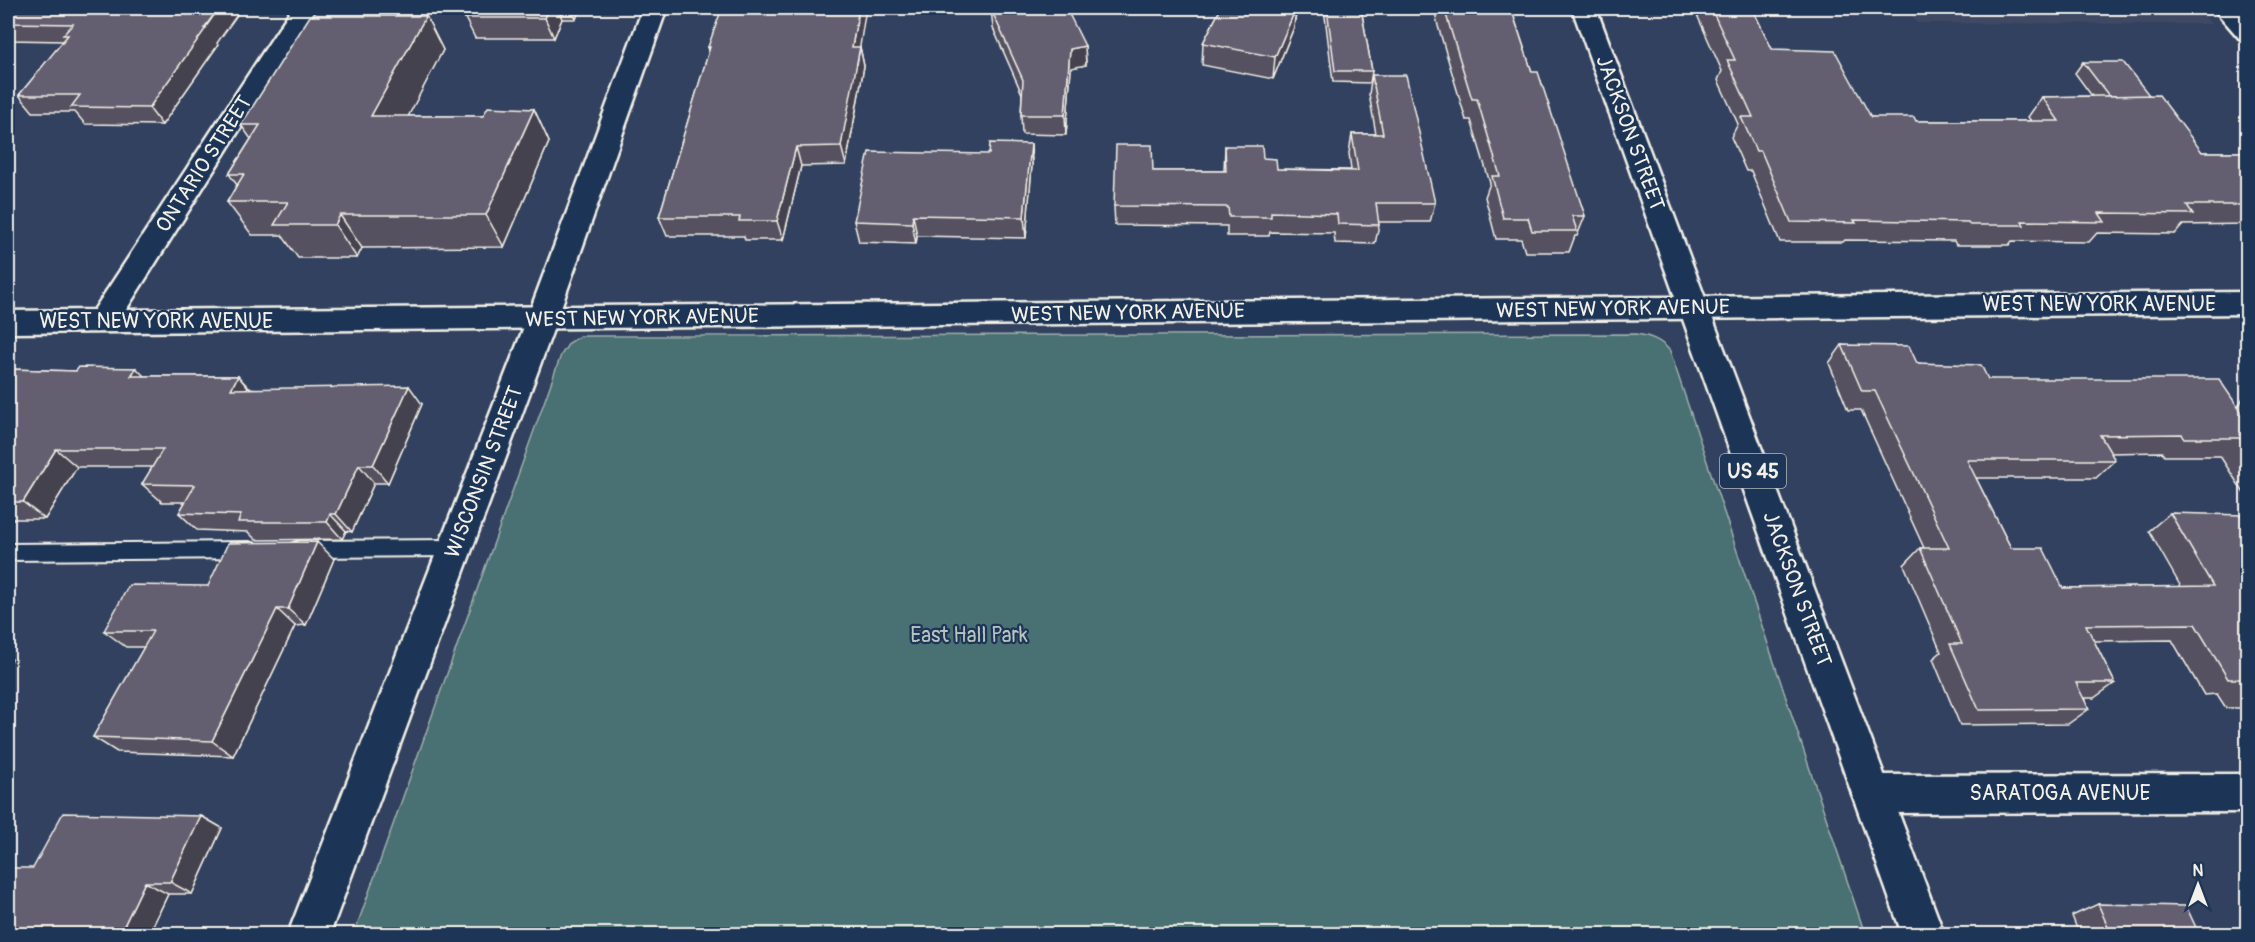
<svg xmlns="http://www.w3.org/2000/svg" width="2255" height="942" font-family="Pangolin,sans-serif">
  <rect width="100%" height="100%" fill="#32415f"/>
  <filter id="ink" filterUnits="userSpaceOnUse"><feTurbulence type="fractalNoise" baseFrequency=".0167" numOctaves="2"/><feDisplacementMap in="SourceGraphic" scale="12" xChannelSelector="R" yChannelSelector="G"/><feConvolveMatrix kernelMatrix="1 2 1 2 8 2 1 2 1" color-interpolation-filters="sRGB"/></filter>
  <g filter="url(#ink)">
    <path fill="#414a64" d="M1907,8H2198L2211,24L1917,23Z"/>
    <path fill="#4a6f72" stroke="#9fb0ad" stroke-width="1.5" d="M1636,334C1650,336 1661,340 1670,351L1865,934H354L561,355L569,343L580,336Z"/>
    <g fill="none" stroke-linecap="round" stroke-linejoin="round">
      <defs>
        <path id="service" d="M456,540L463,542L465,548L463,554L456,556L300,557L293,555L291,549L293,543L300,541Z
          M249,542L256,544L258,550L256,556L249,558L8,560V544Z"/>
        <path id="minor" d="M292,8H316L126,310L2248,292V314L8,333V311L94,310Z
          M2213,8H2238L2248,18V40L2239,38Z
          M2248,774V812L1872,813L1858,807L1852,794L1858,781L1872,775Z"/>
        <path id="tertiary" d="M643,8H667L557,319L330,934H288L527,319Z"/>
        <path id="primary" d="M1572,8H1596L1944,934H1902Z"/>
      </defs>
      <use href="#service" stroke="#f4f1e8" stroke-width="4"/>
      <use href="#minor" stroke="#f4f1e8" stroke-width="5"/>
      <use href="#tertiary" stroke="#f4f1e8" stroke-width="5"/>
      <use href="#primary" stroke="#f4f1e8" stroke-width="5"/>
      <use href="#service" fill="#1d3557" fill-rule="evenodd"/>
      <use href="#minor" fill="#1d3557" fill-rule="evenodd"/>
      <use href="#tertiary" fill="#1d3557" fill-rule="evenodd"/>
      <use href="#primary" fill="#1d3557" fill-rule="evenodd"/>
    </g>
    <path fill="#555161" stroke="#f4f1e8" stroke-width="1.5" d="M8,8L217,43L218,45L162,125L85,124L75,112H33L19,95L64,41L8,40Z
      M471,8H580L576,19H562L554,38H475L465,18Z
      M1221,8H1297L1294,27L1273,79L1202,65L1203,43Z
      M1324,8H1361L1372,71L1370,83L1333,82Z
      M1434,8H1511L1532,72L1585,216L1577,236H1575L1569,252H1525L1521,239H1496L1485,197L1490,183L1471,120H1466L1438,26Z
      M1694,8H1752L1772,49L1871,117L1916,121H2031L2028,117L2042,97L2092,96L2075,73L2083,62L2149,95L2202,152H2247V224L2183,225L2175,234L2097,233L2089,242L2012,241L2009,245H1956L1954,241L1845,240L1843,242H1780L1751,171H1746L1731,137L1738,124L1718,80L1722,71Z
      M991,9L1085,46L1086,65L1071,68L1066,135L1022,134L1021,115L1022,94L993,28Z
      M426,16L443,50L408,116H483L534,109L549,142L504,247L362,248L357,258H298L282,235H252L227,202L237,185L229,174L251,139L241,125Z
      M708,47H860L864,66L846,165L801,166L783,240H745L744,236H667L659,217L709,51Z
      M1372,75L1435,203L1430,222H1378L1379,225L1375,244L1335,243L1334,233L1270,232L1269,236H1227V226L1115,225L1114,206L1153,171H1224L1225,146L1263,158L1277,169L1351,170L1349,153L1352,134H1376L1369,94Z
      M1031,144L1032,165L1026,238L917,236L916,244L859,242L854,221L989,154Z
      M1842,345L1988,379L2238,407L2244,396L2247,393V498L2220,456H2164L2162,452L2110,453L2115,460L2096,478H1976L2011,548L2063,588L2181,587L2149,531L2170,513L2247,522V708H2226L2217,694L2204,695L2172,640L2094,641L2115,683L2094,698H2084L2089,709L2068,724L1960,725L1933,659L1941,652L1904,565L1920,548H1924L1861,410H1848L1829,363Z
      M136,368L143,376H238L249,388L422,404L388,483H374L352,532L346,531L342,539L256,540L248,532L197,530L179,513L185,502H162L142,484L153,467H77L45,519H8V369L76,371Z
      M334,559L306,625L295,626L233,756L117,752L93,737L144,647H126L104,631L208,586Z
      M201,816L222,828L192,894H168L149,934H8Z
      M2098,904L2199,934H2079L2072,916Z"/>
    <path fill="#45424f" stroke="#f4f1e8" stroke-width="1.5" d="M219,8H242L217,43L218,45L162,125L149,108Z
      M550,8H558L562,19L554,38L545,18Z
      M571,8H580L576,19Z
      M859,8H866L857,65L860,47L864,66L846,165L841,146L852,47Z
      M1296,8L1294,27L1273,79L1275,57Z
      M426,16L443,50L391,149L371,116Z
      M1085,46L1086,65L1071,68L1066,135L1065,115L1070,49Z
      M534,109L549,142L504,247L486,215Z
      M1031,144L1032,165L1026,238L1024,217Z
      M796,147L801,166L783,240L777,221Z
      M340,215L362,248L357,258L335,225Z
      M913,215L917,236L916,244L912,223Z
      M136,368L154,386L131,376Z
      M238,376L254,395L231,389Z
      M409,386L422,404L388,483L373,465Z
      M56,449L77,467L45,519L23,502Z
      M359,465L374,483L352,532L336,514Z
      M330,514L346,531L342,539L327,522Z
      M317,542L334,559L306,625L288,609Z
      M277,609L295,626L233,756L212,741Z
      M8,657L12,659L8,667Z
      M201,816L222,828L192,894L170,882Z
      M145,882L168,894L149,934H120Z"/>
    <path fill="#635e71" stroke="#f4f1e8" stroke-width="1.5" d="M8,8H219L204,28H206L149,108L71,107L80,95H19L68,35H63L73,24L8,23Z
      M471,8H550L545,18H465Z
      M722,8H859L852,47H860L841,146L796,147L777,221H739L740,217H659L710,47H708Z
      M997,8H1066L1085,46L1070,49L1065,115H1021L1023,80L991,9Z
      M1221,8H1296L1275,57L1203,43Z
      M1327,8H1361L1372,71H1335Z
      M1444,8H1511L1532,72H1538L1585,216H1572L1577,231H1532L1528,218H1503L1492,176H1500L1477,99H1472Z
      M1711,8H1752L1772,49L1835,51L1871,117H1914L1916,121H2059L2042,97L2159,95L2202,152H2247V205H2187L2193,214L2099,213L2105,222L2022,221L2024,225H1970L1968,222L1854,220L1856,223L1791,222L1761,151H1756L1741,117H1753L1727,60H1735Z
      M310,16H426L371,116H483L488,107L534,109L486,215H340L335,225H274L288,202H227L244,174H229L260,125H241Z
      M2083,62H2123L2149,95L2109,96Z
      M1372,75H1406L1435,203H1376L1379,225L1338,224L1337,214L1271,212V217H1229L1228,207L1114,206L1116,145H1152L1153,171H1226L1225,146H1262L1263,158L1276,159L1277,169L1358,171L1352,134H1383Z
      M990,143L1031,144L1024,217L913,215L912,223L854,221L869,152L989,154Z
      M1842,345L1909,346L1917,363L1981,365L1988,379H2219L2244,416L2247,410V447L2241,438H2184L2182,434L2100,435L2115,460H1967L2011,548H2043L2063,588L2213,586L2170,513L2243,515L2247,522V688L2242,679H2228L2195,624L2086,625L2115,683H2076L2089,709L1979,710L1950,644H1962L1920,548H1949L1875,391H1862Z
      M79,367L136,368L131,376H238L231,389L409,386L373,465H359L336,514H330L327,522H238L241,515L179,513L195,485L142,484L163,449H56L23,502H8V369L76,371Z
      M317,542L288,609H277L212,741L93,737L153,631H104L129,585L208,586L228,543Z
      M63,813L201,816L170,882H145L120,934H8V868H33Z
      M2098,904L2186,906L2199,934H2111Z"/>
  </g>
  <g text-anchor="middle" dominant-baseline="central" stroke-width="4.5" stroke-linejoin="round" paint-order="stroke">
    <rect fill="#1d3557" stroke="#b4b9bc" stroke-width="1.5" x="1720" y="454" width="66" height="34" rx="4.5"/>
    <g font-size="20" font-weight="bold" fill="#f4f1e8">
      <text x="1753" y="471">US 45</text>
    </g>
    <g font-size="21" fill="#f4f1e8" stroke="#1d3557">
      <text transform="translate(1630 133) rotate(70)">JACKSON STREET</text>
      <text transform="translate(204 164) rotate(-57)">ONTARIO STREET</text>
      <text x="2099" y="304">WEST NEW YORK AVENUE</text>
      <text transform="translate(1613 309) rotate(-1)">WEST NEW YORK AVENUE</text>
      <text transform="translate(1128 313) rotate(-1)">WEST NEW YORK AVENUE</text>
      <text transform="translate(642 318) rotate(-1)">WEST NEW YORK AVENUE</text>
      <text x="156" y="321">WEST NEW YORK AVENUE</text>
      <text transform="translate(484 472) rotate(-69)">WISCONSIN STREET</text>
      <text transform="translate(1797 589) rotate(70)">JACKSON STREET</text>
      <text x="2060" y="793">SARATOGA AVENUE</text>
    </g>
    <g font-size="21" fill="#b8c4bf" stroke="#1d3557">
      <text x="969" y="635">East Hall Park</text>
    </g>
  </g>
  <rect width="2255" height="942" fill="none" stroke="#1d3557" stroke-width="30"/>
  <rect x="15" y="15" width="2225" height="912" fill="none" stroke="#f4f1e8" stroke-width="2" filter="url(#ink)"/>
  <g transform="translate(2198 885)" stroke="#1d3557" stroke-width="4.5" paint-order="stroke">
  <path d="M0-4.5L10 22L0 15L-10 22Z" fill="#f4f1e8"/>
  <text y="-9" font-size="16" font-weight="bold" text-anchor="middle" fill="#f4f1e8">N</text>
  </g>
</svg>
